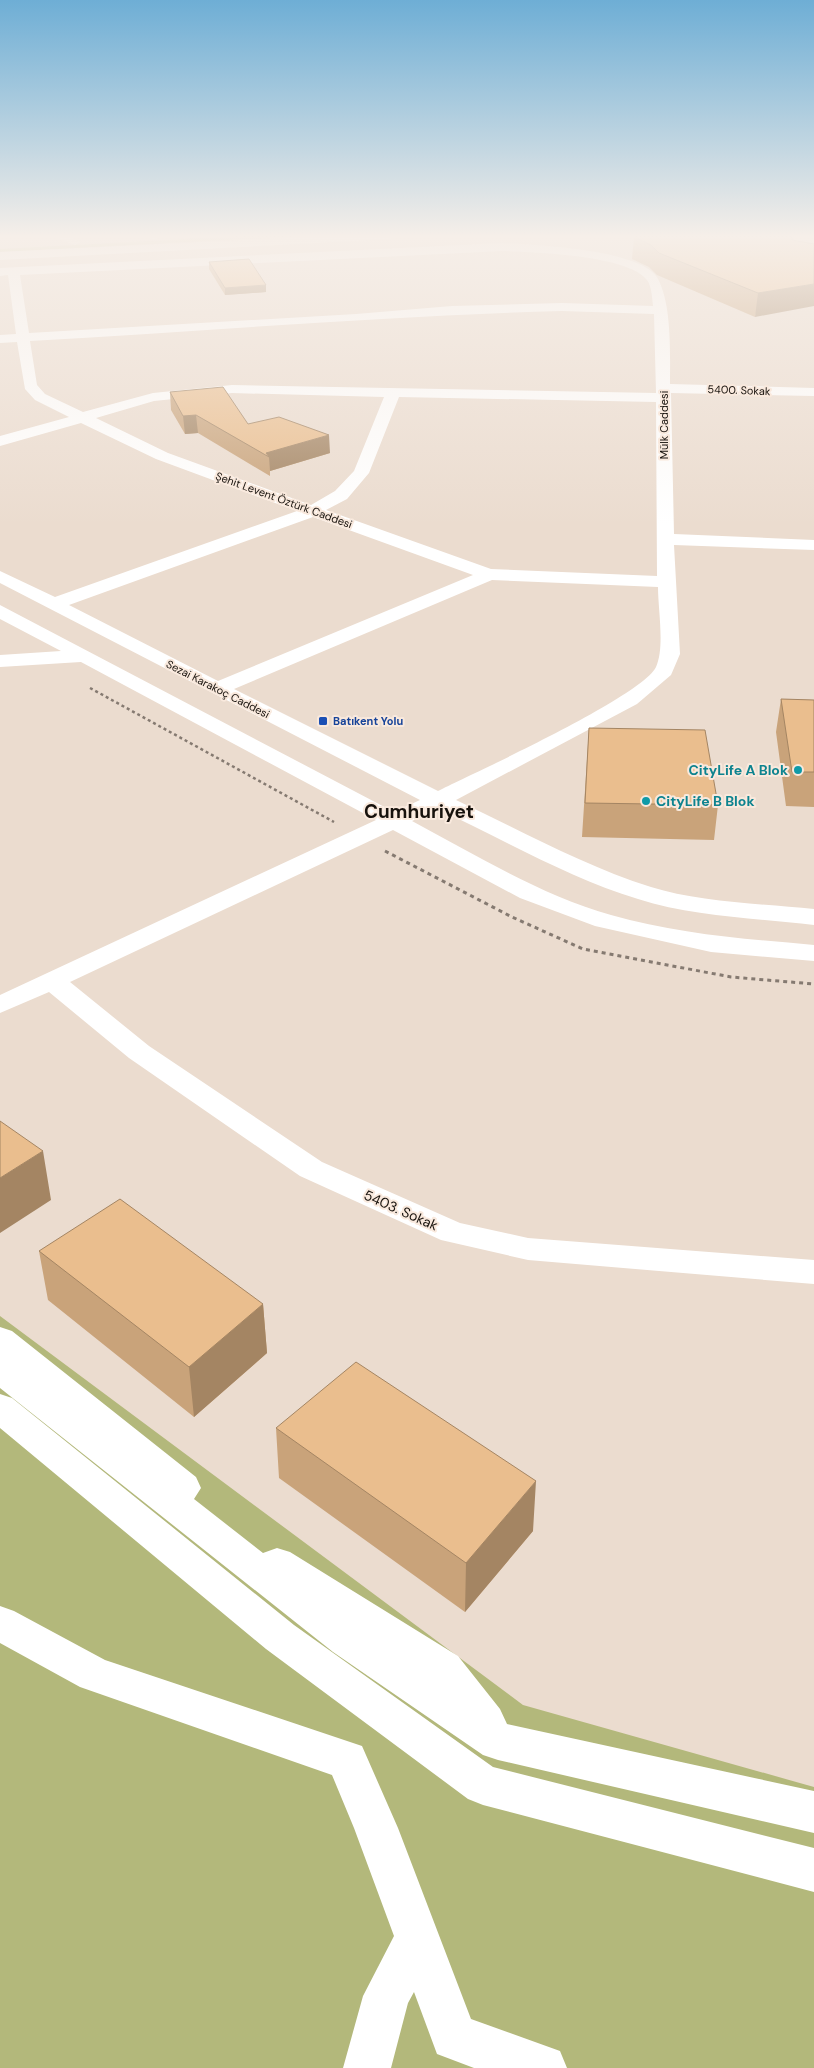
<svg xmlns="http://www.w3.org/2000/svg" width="814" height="2068" font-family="'DM Sans',sans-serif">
  <rect width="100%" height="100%" fill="#ebdccf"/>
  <path fill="#c6cb94" d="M242,236H299L0,252V249Z"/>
  <path fill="#b3b87b" d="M0,1316L523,1705L814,1787V2068H0Z"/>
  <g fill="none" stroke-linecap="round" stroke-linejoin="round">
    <path stroke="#857a71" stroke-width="2.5" stroke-dasharray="3 3" stroke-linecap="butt" d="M90,688L334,822"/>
    <path stroke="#857a71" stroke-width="3" stroke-dasharray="4 4" stroke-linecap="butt" d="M385,851L512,917L583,949L731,977L814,984"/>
    <path fill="#fff" fill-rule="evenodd" d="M52,236H68L81,242L75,245Z
      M149,236H162L154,240L150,239Z
      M502,243C533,245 643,249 658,279C672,305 670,354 670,384L814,388V396L671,393L674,534L814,540V550L674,545L680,654L671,675L637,704L456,800C520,830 584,866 651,887C698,902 764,904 814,909V925C756,918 694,917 638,899C571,879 502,839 438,809L412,821C476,855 540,895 611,915C677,934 746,939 814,945V961L711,952L595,926L520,898L393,830L70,982L149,1046L322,1162L460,1223L528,1238L814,1260V1284L528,1260L441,1240L300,1176L129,1058L49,992L0,1013V995L376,820L81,662L0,667V655L61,651L0,619V605L394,812L420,800L0,583V571L55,597L297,511L156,459L81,423L0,446V436L69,417L35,400L25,389L17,342L0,343V335L16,334L8,275L0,276V268ZM502,251C532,252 628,255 647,280C652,287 652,298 653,306L562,303L452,306L356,314L29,333L20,275ZM562,311L654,314L656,393L232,385L153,393L83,412L45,394L37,385L30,341C207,331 385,316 562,311ZM232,393L384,397L354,471L335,491L311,505L168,453L96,418L154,401ZM399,397L656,402L657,576L491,569L326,510L347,499L369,473ZM313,517L473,575L218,681L69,605ZM492,580L658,587C658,610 665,647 656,667C641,697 476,772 438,791L234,689Z
      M0,1327L12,1331L196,1477L201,1488L194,1499L263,1553L277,1548L290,1552L458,1656L500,1709L507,1724L814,1791V1833L498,1760L483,1755L333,1652L0,1388Z
      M0,1394L12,1398L294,1625L493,1767L814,1848V1892L483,1805L468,1799L266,1649L0,1428Z
      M0,1606L14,1611L105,1660L362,1746L398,1828L471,2019L560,2051L567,2068H474L437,2054L414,1992L408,2003L391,2068H343L363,1996L394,1936L354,1828L332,1775L80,1687L0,1643Z"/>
    <path fill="#fff" fill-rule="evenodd" d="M328,236H397L391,239L0,260V252Z"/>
  </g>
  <path fill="#c9a37a" d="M774,236L755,317L657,275L649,267L632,259L634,237Z
    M209,262L266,285V292L225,295L209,269Z
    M170,392L248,424L330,453L270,471V476L198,433L185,434L171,410Z
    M781,699L814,700V807L786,806L776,732Z
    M589,728L718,805L714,840L582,837Z
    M39,1251L263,1304L267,1353L194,1417L48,1300Z
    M276,1428L533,1531L465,1612L279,1478Z"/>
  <path fill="#a48563" d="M814,284V306L755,317L758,293Z
    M266,285V292L225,295V288Z
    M196,415L198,433L185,434L183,416Z
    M329,435L330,453L270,471L269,457L266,453Z
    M43,1151L51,1200L0,1233V1178Z
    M263,1304L267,1353L194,1417L189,1367Z
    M536,1481L533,1531L465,1612L466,1563Z"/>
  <path fill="#eabe8e" stroke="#a48563" d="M640,236H791L792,240L814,244V284L758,293L659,253L651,245L634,237Z
    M249,259L266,285L225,288L209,262Z
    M223,387L248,424L279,417L329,435L266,453L269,457L196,415L183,416L170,392Z
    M781,699L814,700V772H792Z
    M589,728L705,730L718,805L585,803Z
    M0,1121L43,1151L0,1178Z
    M120,1199L263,1304L189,1367L39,1251Z
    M356,1362L536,1481L466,1563L276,1428Z"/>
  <linearGradient id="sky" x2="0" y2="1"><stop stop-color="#6eaed5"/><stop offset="0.45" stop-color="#f6efe9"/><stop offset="1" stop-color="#f6efe9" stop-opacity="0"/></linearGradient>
  <rect width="814" height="525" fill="url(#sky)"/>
  <rect fill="#1a4fb4" stroke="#f9e9dd" stroke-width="2" x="318" y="716" width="10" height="10" rx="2.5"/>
  <g fill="#0f9aa8" stroke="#f9e9dd" stroke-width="2">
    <circle cx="798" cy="770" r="5"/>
    <circle cx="646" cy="801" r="5"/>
  </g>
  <g text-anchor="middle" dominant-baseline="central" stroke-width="4" stroke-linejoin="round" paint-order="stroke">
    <g font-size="11" fill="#17120d" stroke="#f9e9dd">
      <text transform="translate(739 390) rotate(2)">5400. Sokak</text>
      <text transform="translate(664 425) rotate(-90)">Mülk Caddesi</text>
      <text transform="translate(284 500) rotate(20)">Şehit Levent Öztürk Caddesi</text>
      <text transform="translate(218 689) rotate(27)">Sezai Karakoç Caddesi</text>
    </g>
    <g font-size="11" font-weight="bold" fill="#164399" stroke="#f9e9dd" text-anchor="start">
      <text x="333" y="721">Batıkent Yolu</text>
    </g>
    <g font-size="14" font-weight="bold" fill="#0d838f" stroke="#f9e9dd" text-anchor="end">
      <text x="788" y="770">CityLife A Blok</text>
      <text x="656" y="801" text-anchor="start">CityLife B Blok</text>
    </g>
    <g font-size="14" fill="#17120d" stroke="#f9e9dd">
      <text transform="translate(401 1210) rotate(24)">5403. Sokak</text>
    </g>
    <g font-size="19" font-weight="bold" fill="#17120d" stroke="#f9e9dd">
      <text x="419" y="811">Cumhuriyet</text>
    </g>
  </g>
</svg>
